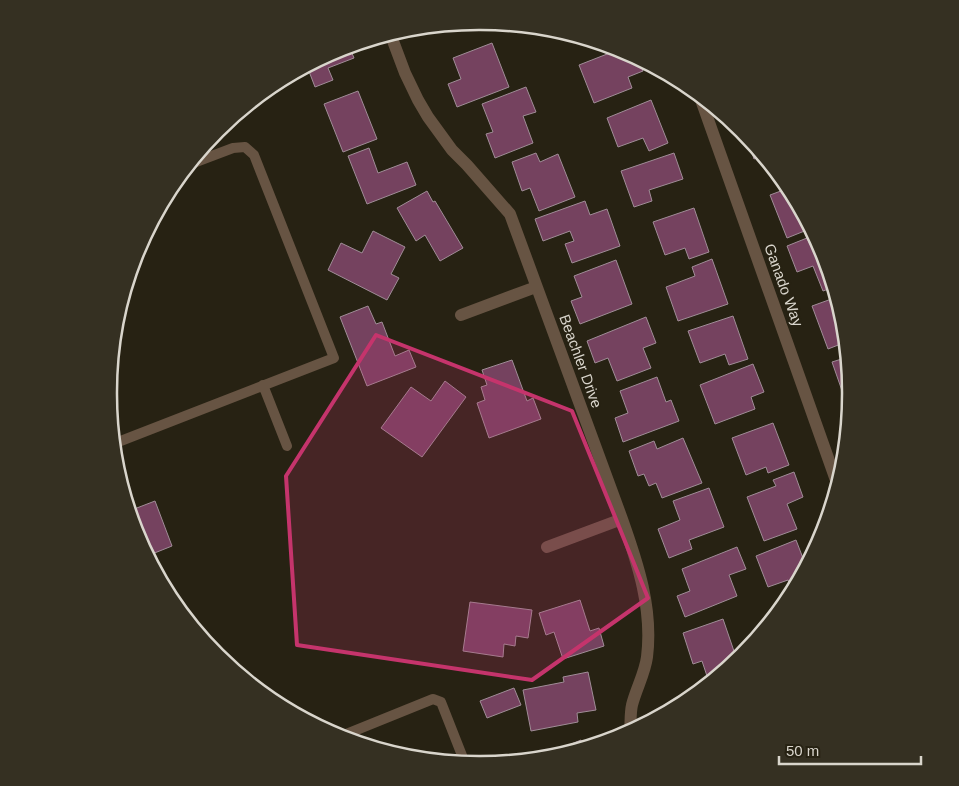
<svg xmlns="http://www.w3.org/2000/svg" width="959" height="786" font-family="Arial,sans-serif">
  <rect width="100%" height="100%" fill="#272213"/>
  <path fill="#75425f" stroke="#a08d97" d="M452,24L429,33L426,27Z
    M580,37L590,40L583,43Z
    M492,43L509,87L457,107L448,84L461,79L453,58Z
    M349,46L354,58L328,68L333,80L315,87L307,66L338,49Z
    M620,49L638,58L643,71L628,77L632,88L594,103L579,65Z
    M526,87L536,112L523,116L533,143L495,158L486,134L493,132L482,104Z
    M358,91L377,139L343,152L324,104Z
    M651,100L668,143L649,151L643,138L618,147L607,118Z
    M746,134L763,155L754,159Z
    M369,148L378,173L407,162L416,185L367,204L348,156Z
    M536,153L540,162L558,154L575,197L539,211L530,188L522,191L512,162Z
    M674,153L683,179L649,190L652,201L634,207L621,171Z
    M789,188L806,220L803,221L807,230L787,238L770,195Z
    M427,191L433,202L435,201L463,248L440,261L425,235L416,241L397,208Z
    M585,201L590,215L607,209L620,246L572,263L565,244L574,241L570,231L543,241L535,219Z
    M694,208L709,252L689,259L685,248L665,255L653,222Z
    M373,231L405,247L391,274L399,278L387,300L328,270L341,243L362,253Z
    M807,238L810,245L818,242L823,251L834,287L823,291L813,266L797,272L787,246Z
    M712,259L728,304L678,321L666,287L695,276L692,267Z
    M616,260L632,304L580,324L571,301L582,297L574,276Z
    M837,297L844,321L846,342L828,349L812,306Z
    M368,306L376,324L382,322L395,356L409,350L416,367L367,386L340,317Z
    M733,316L748,359L729,365L725,354L700,363L688,331Z
    M646,317L656,343L643,348L651,368L617,381L608,358L595,363L587,341Z
    M848,357L851,393L850,404L847,405L832,362Z
    M512,360L527,401L533,398L541,419L489,438L477,403L485,400L481,387L487,385L482,370Z
    M753,364L764,392L751,397L755,409L715,424L700,385Z
    M657,377L666,402L671,400L679,421L623,442L615,418L628,413L620,391Z
    M445,381L466,397L422,457L381,428L411,387L431,401Z
    M773,423L789,465L768,473L766,467L746,475L732,438Z
    M683,438L702,483L662,498L656,483L649,486L644,474L638,476L629,451L654,441L657,449Z
    M794,472L803,497L787,504L797,529L764,541L747,497L776,486L773,480Z
    M709,488L724,527L689,540L692,549L669,558L658,529L680,520L673,501Z
    M155,501L172,546L147,556L136,535L129,511Z
    M796,540L806,566L793,591L788,580L768,587L756,556Z
    M737,547L746,569L729,575L737,596L685,617L677,596L690,591L682,569Z
    M580,600L590,631L599,628L604,646L563,659L554,632L546,635L539,613Z
    M470,602L532,610L528,638L516,636L515,646L504,644L503,657L463,651Z
    M723,619L737,660L718,676L708,679L702,661L693,664L683,633Z
    M588,672L596,710L577,713L578,722L531,731L523,690L564,682L563,677Z
    M514,688L521,705L487,718L480,701Z
    M692,697L686,702L667,712L665,706Z
    M581,740L584,748L552,758L535,759Z"/>
  <g fill="none" stroke-linecap="round" stroke-linejoin="round">
    <path stroke="#675443" stroke-width="10" d="M263,385L287,446
      M113,444L334,358L254,155L245,147L233,148L188,165
      M339,737L433,699L441,702L465,763"/>
    <path stroke="#675443" stroke-width="12" d="M390,33L405,73L418,100L428,117L452,150L467,165L510,214L622,519C638,564 653,609 647,657C645,673 636,689 632,705C630,714 631,723 630,732
      M699,94L838,486
      M461,315L536,287
      M547,547L622,519"/>
  </g>
  <path fill="#c5346c" fill-opacity="0.2" stroke="#c5346c" stroke-width="4" stroke-linejoin="round" d="M376,335L572,411L648,598L532,680L297,645L286,476Z"/>
  <g text-anchor="middle" dominant-baseline="central" stroke-width="4" stroke-linejoin="round" paint-order="stroke">
    <g font-size="15" fill="#d9d5cc" stroke="#272213">
      <text transform="translate(784 285) rotate(70)">Ganado Way</text>
      <text transform="translate(581 361) rotate(70)">Beachler Drive</text>
    </g>
  </g>
  <path d="M0 0H959V786H0ZM479 30H480A362 362 0 0 1 842 392V394A362 362 0 0 1 480 756H479A362 362 0 0 1 117 394V392A362 362 0 0 1 479 30Z" fill="#353022" fill-rule="evenodd"/>
  <path fill="none" stroke="#d9d5cc" stroke-width="2.5" d="M479 30H480A362 362 0 0 1 842 392V394A362 362 0 0 1 480 756H479A362 362 0 0 1 117 394V392A362 362 0 0 1 479 30Z"/>
  <path d="M779 756v8h142v-8" fill="none" stroke="#d9d5cc" stroke-width="2.5"/>
  <text x="786" y="756" font-size="15" fill="#d9d5cc" stroke="#272213" stroke-width="4" paint-order="stroke">50 m</text>
</svg>
